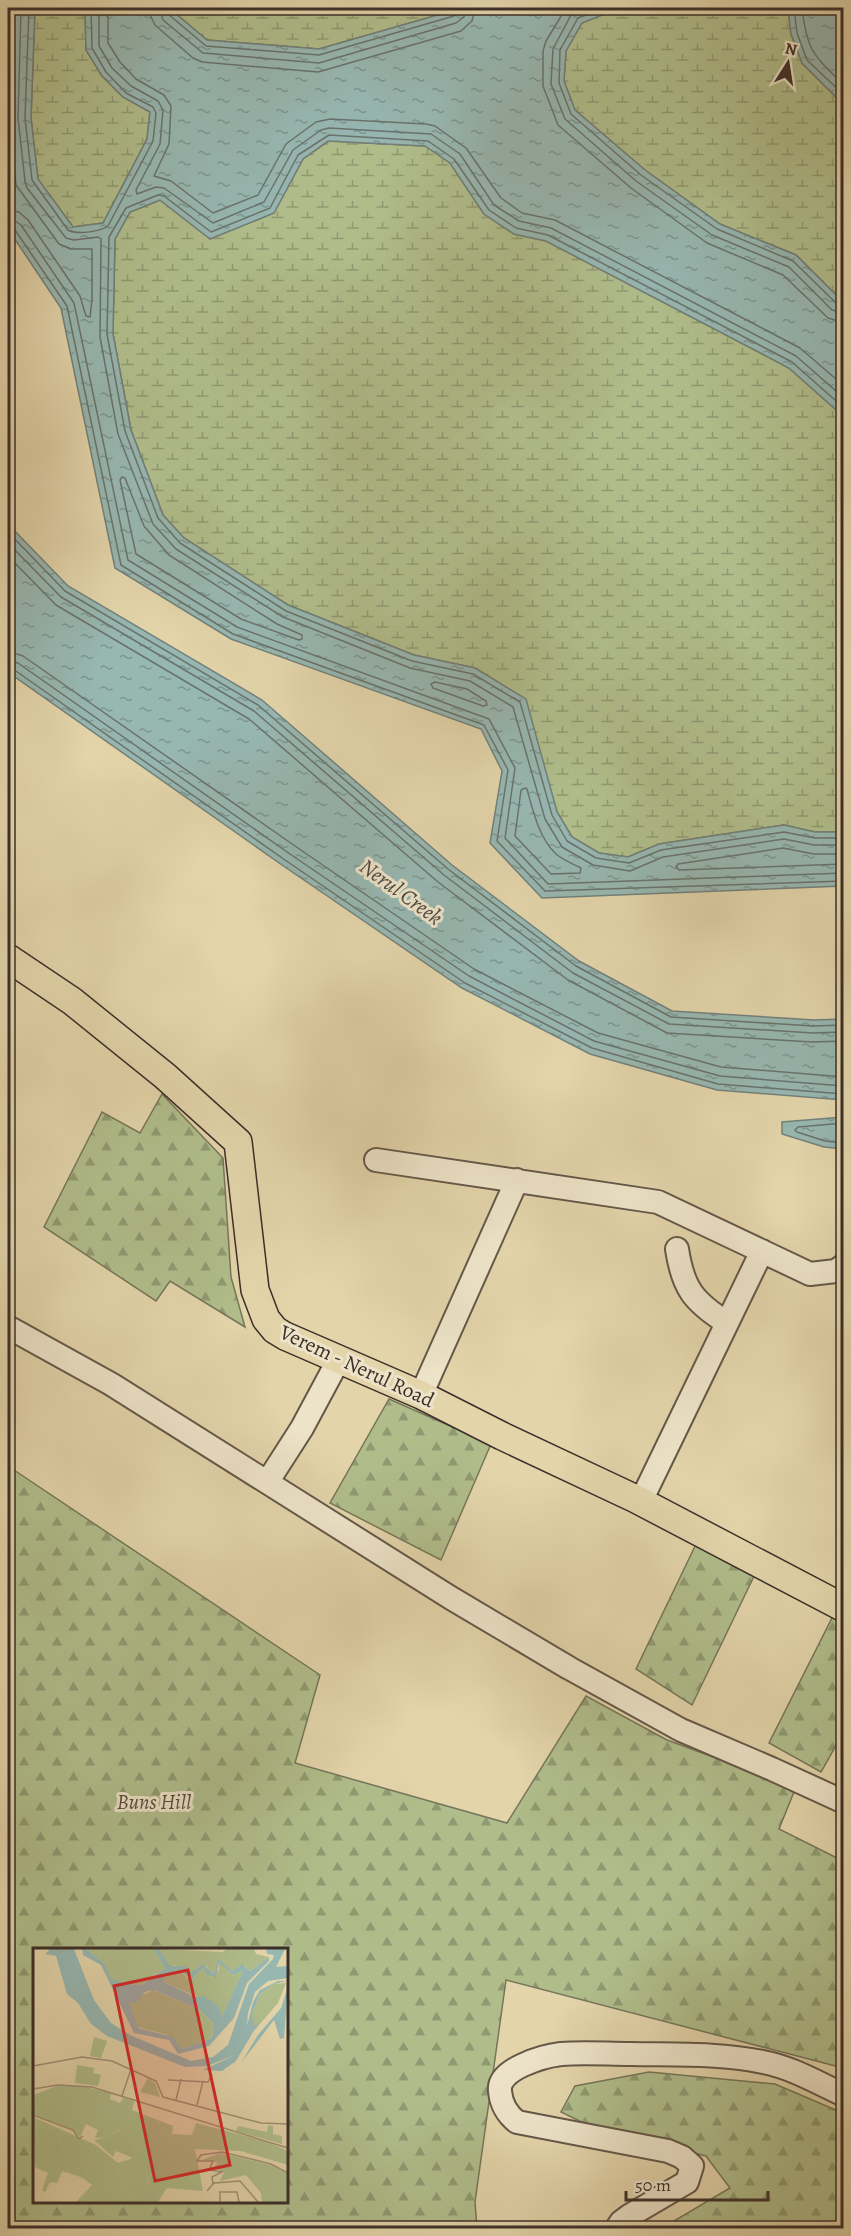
<svg xmlns="http://www.w3.org/2000/svg" width="851" height="2236" font-family="Alegreya,serif">
  <defs>
    <pattern id="forest-firs" width="22" height="20" patternUnits="userSpaceOnUse" patternTransform="scale(1.5)"><rect width="22" height="20" fill="#b0bd8b"/><path d="M5 1l3.5 6h-7zM16 11l3.5 6h-7z" fill="#909a72"/></pattern>
    <pattern id="wetland-marsh" width="20" height="14" patternUnits="userSpaceOnUse" patternTransform="scale(1.5)"><rect width="20" height="14" fill="#b0bd8b"/><path d="M1 5h8M5 5V1M11 12h8M15 12V8" fill="none" stroke="#909a72"/></pattern>
    <pattern id="water-ripples" width="26" height="14" patternUnits="userSpaceOnUse" patternTransform="scale(1.5)"><rect width="26" height="14" fill="#97b7b1"/><path d="M2 4q2-2 4 0t4 0M15 11q2-2 4 0t4 0" fill="none" stroke="#7c9590"/></pattern>
  </defs>
  <rect width="100%" height="100%" fill="#e3d4aa"/>
  <filter id="stains"><feTurbulence type="fractalNoise" baseFrequency=".00333" numOctaves="4"/><feColorMatrix values="0 0 0 0 .2 0 0 0 0 .09 0 0 0 0 .02 0 0 0 .5 -.17"/></filter>
  <radialGradient id="worn" r=".72"><stop offset=".6" stop-color="#630" stop-opacity="0"/><stop offset="1" stop-color="#630" stop-opacity=".3"/></radialGradient>
  <path fill="url(#forest-firs)" stroke="#76765a" stroke-width="1.5" fill-rule="evenodd" d="M162,1094L223,1158L231,1277L245,1327L170,1281L156,1301L44,1227L102,1112L140,1133Z
    M389,1399L491,1444L441,1560L330,1503Z
    M8,1466L320,1675L295,1763L507,1823L586,1696L667,1740L796,1787L779,1829L843,1861V2068L506,1980L475,2202L477,2228H8ZM34,1950H286V2202H34Z
    M698,1540L756,1572L692,1705L636,1669Z
    M833,1616L843,1624V1733L821,1772L769,1743Z
    M649,2072L775,2084L843,2113V2228H662L730,2188L706,2156L602,2132L561,2112L575,2086Z"/>
  <path fill="url(#wetland-marsh)" stroke="#76765a" stroke-width="1.5" d="M35,8H85L86,50L102,76L123,97L150,112L147,139L103,223L73,227L38,180L31,118Z
    M169,8H462L319,49L207,40Z
    M632,8H788L791,34L802,63L843,104V302L796,255L720,224L645,170L575,110L564,81L566,51L582,23L609,12Z
    M329,141L425,146L450,163L484,214L514,234L546,241L789,368L843,416V832H815L784,825L659,844L628,857L599,853L572,837L557,812L525,699L475,668L414,655L288,605L184,538L163,515L131,430L113,334L115,239L130,212L160,200L210,239L274,213L303,159Z"/>
  <path fill="url(#water-ripples)" stroke="#72817b" stroke-width="1.5" d="M8,8H35L31,118L38,179L73,227L103,223L147,139L150,112L123,97L102,76L86,50L85,8H169L207,40L319,49L462,8H632L609,12L582,23L566,51L564,81L575,110L645,170L720,224L796,255L843,302V416L789,368L546,241L514,234L484,214L450,163L425,146L328,141L303,159L274,213L210,239L160,200L130,212L115,239L113,334L131,430L163,515L184,538L288,605L414,655L475,668L526,699L557,812L572,837L599,853L628,857L659,844L784,825L815,832H843V886L542,898L490,843L502,771L481,729L231,639L115,568L61,308L8,229Z
    M788,8H841L838,29L843,38V104L802,63L791,34Z
    M8,524L68,586L262,700L452,865L579,961L672,1011L814,1020L843,1019V1100L717,1090L590,1054L462,988L282,865L8,672Z
    M843,1117V1149L824,1147L782,1134V1122Z"/>
  <g fill="none" stroke-linecap="round" stroke-linejoin="round">
    <path stroke="#69736d" stroke-width="1.5" d="M21,8L18,118L25,181L27,188L66,238L74,240L98,237L101,239L100,337L118,434L153,524L176,549L283,617L410,668L470,681L513,707L545,819L562,847L593,865L630,871L663,857L784,839L814,845H844
      M29,8L25,118L32,180L68,230C77,235 99,232 108,226L153,141L156,113L153,107L126,93L106,72L92,48L91,8
      M99,8V46L112,68L131,86L158,101L163,110L160,144L136,190L137,194L156,187L164,188L213,223L264,202L293,150L321,130L329,128L431,134L460,154L494,205L519,221L551,228L796,356L844,398
      M108,8V43L120,62L136,79L164,95L171,106L169,144L154,176L171,181L213,213L258,195L286,144L316,122L330,119L426,124L435,126L466,148L501,198L522,213L555,220L800,348L844,386
      M150,8L151,17L155,25L193,58L202,62L318,72L461,31L472,21L475,8
      M159,8L163,20L203,53L319,63L456,23L464,17L466,8
      M166,8L168,14L206,46L319,55L454,16L458,13L459,8
      M566,8L546,41L543,51V86L558,125L631,188L707,243L783,275L828,318L844,323
      M584,8L571,15L553,49L551,84L565,119L636,181L712,235L789,267L832,310L844,313
      M605,8L578,18L560,50L559,83L571,114L641,175L717,229L793,261L837,304L844,306
      M794,8L797,33L807,60L844,95
      M802,8C807,51 813,55 844,85
      M8,210L19,212L28,220L80,296L86,316L90,317L92,300V249H71L59,244L16,185L9,119L12,8
      M8,219L15,221L21,225L74,303L128,560L237,627L489,719L515,768L505,838L548,884L844,873
      M8,227L15,230L67,306L121,565L233,634L484,725L508,770L497,841L545,891L844,881
      M844,408L792,362L548,235L516,228L489,210L454,159L428,141L329,135L298,155L270,208L211,232L164,196L158,195L126,208L109,237L107,334L125,431L158,518L180,543L286,611L412,661L473,674L520,702L552,815L567,841L596,858L629,863L661,850L784,832L815,838H844
      M122,477L125,478L144,526L169,555L277,624L302,635V639L299,640L241,619L136,554L120,480Z
      M8,532L65,591L258,705L448,869L576,966L671,1017L813,1026L844,1025
      M8,543L61,597L254,711L444,875L573,973L669,1024L813,1033L844,1032
      M8,556L56,605L249,719L438,882L568,980L667,1033L812,1042L844,1041
      M8,651L23,656L295,846L474,969L598,1033L721,1067L844,1077
      M8,660L18,663L290,854L469,976L594,1041L720,1076L844,1086
      M8,668L13,669L285,860L465,983L592,1048L718,1084L844,1094
      M435,682L467,689L486,701L487,705L483,706L433,688L431,684Z
      M525,788L527,789C533,811 539,838 556,854C563,860 573,864 581,868L580,873L551,874L515,836L521,790Z
      M844,854H814L783,848L678,864L676,867L679,870L844,864
      M844,1123L798,1127L795,1130L797,1132L825,1141L844,1143"/>
    <defs>
      <path id="minor" d="M376,1160L658,1202L810,1274L836,1271L844,1265
        M677,1249C683,1289 694,1302 727,1323
        M8,1327L111,1384L451,1598L569,1668L681,1730L772,1769L844,1802
        M421,1395L517,1180
        M268,1481L302,1428L339,1359
        M641,1501L762,1251
        M617,2228L621,2222L629,2216L687,2182L692,2166L682,2157L668,2151L517,2122C508,2115 501,2104 500,2091C497,2069 544,2056 561,2054C584,2052 608,2054 630,2054C675,2055 719,2053 763,2062C791,2067 818,2083 844,2095"/>
      <path id="major" d="M8,958L72,1001L165,1076L238,1142L255,1290L266,1319L275,1330L285,1336L421,1395L502,1436L636,1499L844,1608"/>
    </defs>
    <use href="#minor" stroke="#655849" stroke-width="26"/>
    <use href="#major" stroke="#3b2f29" stroke-width="30"/>
    <use href="#minor" stroke="#ede3c8" stroke-width="22"/>
    <use href="#major" stroke="#e3d4aa" stroke-width="27"/>
  </g>
  <g text-anchor="middle" dominant-baseline="central" stroke-width="6" stroke-linejoin="round" paint-order="stroke">
    <g font-size="21" fill="#3b2f29" stroke="#ede3c8">
      <text transform="translate(357 1366) rotate(25)">Verem - Nerul Road</text>
    </g>
    <g font-size="21" font-style="italic" fill="#524b3d" stroke="#ede3c8">
      <text x="154" y="1802">Buns Hill</text>
    </g>
    <g font-size="22" font-style="italic" fill="#4d4a44" stroke="#ede3c8">
      <text transform="translate(401 892) rotate(36)">Nerul Creek</text>
    </g>
  </g>
  <g transform="translate(33 1948)">
    <rect width="255" height="255" fill="#e3d4aa"/>
    <path d="M0,169L63,197L85,215L100,210L83,203L80,209L61,192L75,189L87,181L92,192L104,196L101,208L113,224L115,236L130,246L125,254H101L82,217L59,212L50,230L36,225L26,188L18,181L0,178Z" fill="#b0bd8b"/>
    <path d="M61,89L74,93L68,110L57,108ZM44,117L61,120L60,125L68,127L65,138L42,135ZM115,130L122,135L127,149L107,144ZM24,138H48L78,145L77,151L87,155L90,150L101,153L99,162L140,178L139,186L159,187L163,175L235,194L255,203V217L208,203L162,201L170,243L134,240L130,246L123,245L117,243L113,224L101,208L104,196L92,192L86,181L75,189L62,190L65,182L53,176L47,189L39,181L0,166V147ZM235,177L240,178V186L249,188V196L203,183L205,178L234,184ZM0,178L18,181L26,188L36,225L29,223L24,235L17,234L12,244L9,242L15,225L2,219ZM187,205L238,217L255,226V254H229L228,245L213,227L187,233L191,224L180,220L185,215L169,212ZM59,212L82,217L101,254H43L59,237L50,230Z" fill="#b0bd8b"/>
    <path d="M54,1H120L132,20L109,36L99,37L78,32L72,16ZM126,1L190,4L193,1H221L223,6L236,9L217,23L212,17L199,23L185,10L181,26L172,17L156,26L142,17L137,19ZM186,15L200,27L210,23L189,68L185,58L131,34L132,29L147,23L156,31L161,29L170,20L178,29L186,22ZM253,35L245,55L226,77H220L219,66L227,46L241,36ZM120,42L166,61L181,76L179,90L149,101L135,87L104,79L96,54Z" fill="#b0bd8b"/>
    <path d="M17,1H41L61,52L78,75L97,87L158,113L180,109L195,97L216,36L240,11L241,7L234,6L233,1H252L243,19L255,18V30L235,33L222,44L215,65L214,78L220,54L227,42L245,33H254L241,36L227,46L219,66L221,77H226L245,55L220,84L203,113L189,123L170,122L202,107L174,118L152,119L74,88L58,76L45,55L34,46L23,8L12,6ZM49,1H54L72,16L78,31L100,37L110,36L132,20L120,1H126L137,18H153L156,26L170,16L181,26L185,10L199,23L210,16L217,23L236,9V13L214,35L201,70L176,98L145,106L136,92L101,85L68,17L50,7ZM186,15L200,27L210,23L189,68L185,58L171,48L162,49L131,34L132,29L147,23L159,31L170,20L174,27L183,29ZM121,42L166,61L181,76L179,90L149,101L140,89L105,80L96,54L103,55L112,44ZM255,39L251,90L247,91L241,72L208,115L225,87L248,60Z" fill="#97b7b1" fill-rule="evenodd"/>
    <path fill="none" stroke="#a09276" stroke-width="1.5" d="M0,118L49,109L79,113L123,133L130,149L228,175L255,176M135,132L175,134L179,126M0,141L25,137L59,139L255,200M89,148L98,121M143,152L148,131M164,157L170,133M0,167L40,182L46,191L50,188M180,236L179,229L189,224L176,222L180,213H164L168,207L189,204L238,216L255,225M174,243L181,235L207,233L225,254M187,254V244H204L206,254"/>
    <path fill="#d62828" fill-opacity="0.15" stroke="#d62828" stroke-width="3" d="M155,22L197,217L122,233L81,38Z"/>
    <rect width="255" height="255" fill="none" stroke="#3b2f29" stroke-width="3"/>
  </g>
  <rect width="851" height="2236" fill="none" stroke="#e3d4aa" stroke-width="30"/>
  <rect x="9" y="9" width="833" height="2218" fill="none" stroke="#3b2f29" stroke-width="3"/>
  <rect x="15" y="15" width="821" height="2206" fill="none" stroke="#3b2f29" stroke-width="1.5"/>
  <g transform="translate(788 63) rotate(12)" stroke="#ede3c8" stroke-width="4.5" paint-order="stroke">
  <path d="M0-4.5L10 22L0 15L-10 22Z" fill="#3b2f29"/>
  <text y="-9" font-size="16" font-weight="bold" text-anchor="middle" fill="#3b2f29">N</text>
  </g>
  <path d="M626 2191v9h142v-9" fill="none" stroke="#3b2f29" stroke-width="3"/>
  <text x="635" y="2191" font-size="18" fill="#3b2f29" stroke="#ede3c8" stroke-width="4.5" paint-order="stroke">50 m</text>
  <rect width="100%" height="100%" filter="url(#stains)"/>
  <rect width="100%" height="100%" fill="url(#worn)"/>
</svg>
